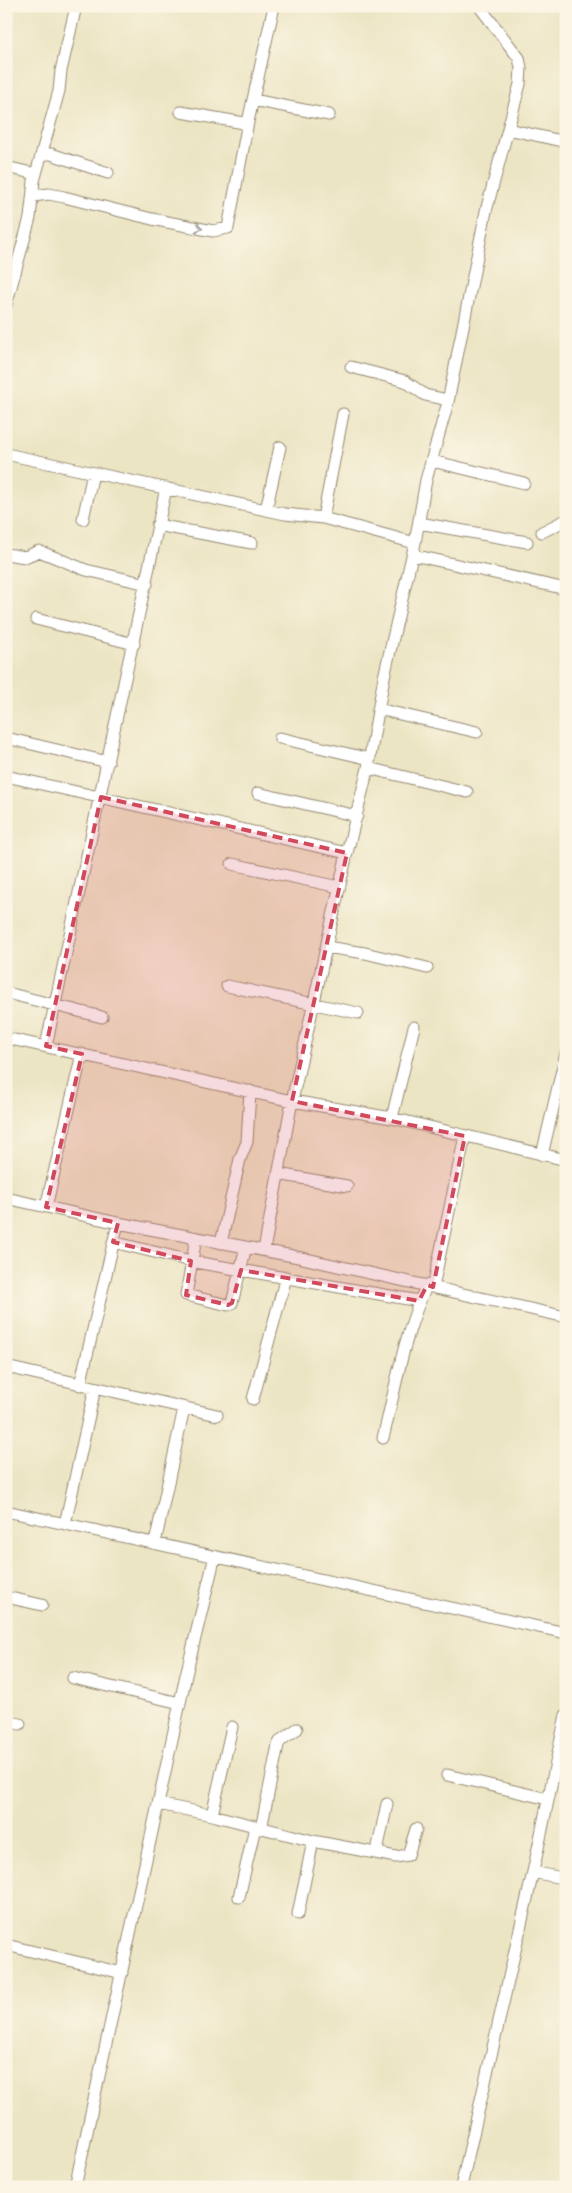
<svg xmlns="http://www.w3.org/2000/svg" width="572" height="2193" font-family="'Comic Neue',sans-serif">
  <rect width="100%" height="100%" fill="#fcf5e5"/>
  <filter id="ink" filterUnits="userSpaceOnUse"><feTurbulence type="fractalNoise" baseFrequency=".02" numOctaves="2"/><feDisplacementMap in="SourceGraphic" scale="10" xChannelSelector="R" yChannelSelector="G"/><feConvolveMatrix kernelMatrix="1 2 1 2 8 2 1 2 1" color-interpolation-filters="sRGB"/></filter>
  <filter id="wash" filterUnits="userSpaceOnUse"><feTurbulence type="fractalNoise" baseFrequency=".0096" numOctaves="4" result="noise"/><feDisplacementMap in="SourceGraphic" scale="20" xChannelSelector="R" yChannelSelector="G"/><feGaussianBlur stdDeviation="1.12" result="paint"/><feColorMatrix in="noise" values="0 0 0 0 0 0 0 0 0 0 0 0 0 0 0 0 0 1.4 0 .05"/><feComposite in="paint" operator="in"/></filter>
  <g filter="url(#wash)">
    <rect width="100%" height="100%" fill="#ece5c4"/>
  </g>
  <g filter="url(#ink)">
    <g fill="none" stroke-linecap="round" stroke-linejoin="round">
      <defs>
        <path id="minor" d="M253,100L329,115
          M181,112L244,123L248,122L274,6
          M508,129L566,142
          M42,154H51L108,173
          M6,167L36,174
          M33,196L49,194L64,197L152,219L213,231L228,228L248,122
          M6,305L30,218L34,181L59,91L61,71L76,6
          M351,367L405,381L425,395L448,400
          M6,454L285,514L323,518L415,543
          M432,461L524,483
          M266,510L280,447
          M323,518L343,414
          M83,519L93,473
          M419,523L527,542
          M157,525L252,543
          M542,532L566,520
          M6,554L25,557L39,551L86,570L147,584
          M413,555L566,589
          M36,619L134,644
          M378,709L477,732
          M6,738L108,762
          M280,738L370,759
          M368,768L467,792
          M6,776L347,853
          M258,793L357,816
          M232,864L339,887
          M326,947L365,953L427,968
          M227,986L358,1013
          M7,993L102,1017
          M6,1038L292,1101L392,1118L566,1160
          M46,1046L166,488
          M392,1118L414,1027
          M542,1155L566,1053
          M278,1174L347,1186
          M6,1198L118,1223L293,1256L566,1317
          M46,1207L82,1054
          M196,1238L186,1295L228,1305L232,1303L246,1247
          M113,1242L195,1262L419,1301
          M221,1243L240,1159L247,1142L250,1091
          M264,1250L292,1101L347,853L368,768L384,677L415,543L426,480L448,402L486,211L520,84L521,68L519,58L479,6
          M433,1287L465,1136
          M6,1367L217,1415
          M80,1385L118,1223
          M253,1399L286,1277
          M383,1438C396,1387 404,1332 427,1285
          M6,1511L566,1633
          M65,1524L95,1388
          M155,1543L184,1408
          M6,1597L42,1605
          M73,1678L180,1703
          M6,1721L20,1724
          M447,1775L548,1799
          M158,1804L212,1815L313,1841L396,1857L408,1855L416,1829
          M212,1815L232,1727
          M261,1829L278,1745L281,1740L297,1729
          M377,1851L387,1804
          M533,1872L566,1879
          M239,1897L255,1827
          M298,1914L313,1841
          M6,1945L122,1973
          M75,2187L186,1675L215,1556
          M461,2187L533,1872L566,1715"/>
      </defs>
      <use href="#minor" stroke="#948871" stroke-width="13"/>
      <use href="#minor" stroke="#fff" stroke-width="11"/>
    </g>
    <defs><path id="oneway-chevron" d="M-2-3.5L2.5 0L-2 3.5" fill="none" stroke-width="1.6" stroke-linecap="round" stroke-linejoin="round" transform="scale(1.25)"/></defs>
    <use stroke="#a79f9a" href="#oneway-chevron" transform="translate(199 228) rotate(12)"/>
  </g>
  <path fill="#d1495b" fill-opacity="0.2" stroke="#d1495b" stroke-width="4" stroke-dasharray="10 6" stroke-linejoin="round" d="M101,797L347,853L292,1101L465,1136L433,1287L427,1285L419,1301L241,1270L232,1303L228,1305L186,1295L191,1261L113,1242L118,1223L46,1207L82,1054L46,1046Z"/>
  <rect width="572" height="2193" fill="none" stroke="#fcf5e5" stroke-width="25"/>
</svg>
